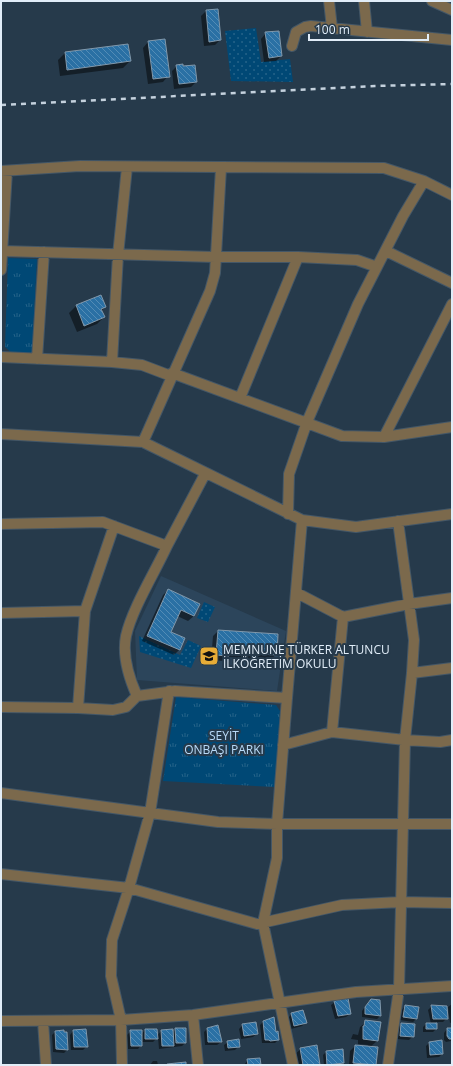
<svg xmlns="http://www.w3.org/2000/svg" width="453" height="1066" font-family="'Open Sans',sans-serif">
  <defs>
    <pattern id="grass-dots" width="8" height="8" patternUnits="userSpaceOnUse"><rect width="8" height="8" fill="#004875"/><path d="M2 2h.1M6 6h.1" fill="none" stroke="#256389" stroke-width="1.8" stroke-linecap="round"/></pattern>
    <pattern id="park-tufts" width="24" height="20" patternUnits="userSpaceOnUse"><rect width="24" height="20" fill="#004875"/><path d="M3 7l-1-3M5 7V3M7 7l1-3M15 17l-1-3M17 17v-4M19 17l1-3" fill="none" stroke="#256389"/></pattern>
    <pattern id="building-back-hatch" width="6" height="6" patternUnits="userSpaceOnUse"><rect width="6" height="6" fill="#2a70a4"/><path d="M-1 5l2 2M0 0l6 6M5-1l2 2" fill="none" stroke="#538cb6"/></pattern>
  </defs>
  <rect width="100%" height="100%" fill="#263a4b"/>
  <path fill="#2c455b" d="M161,576L286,631L277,691L137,680L135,631Z"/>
  <path fill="url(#grass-dots)" d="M256,28L261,62L290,59L293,82L231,81L225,31Z
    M204,602L215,607L208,622L197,618Z
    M139,636L180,655L188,640L201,646L191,668L140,652Z"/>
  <path fill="url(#park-tufts)" d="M8,258L37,259L32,353L11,352L5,347Z
    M176,697L276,705L280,711L275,787L163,781Z"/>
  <path fill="#0007" d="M217,10L220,40L215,45L204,46L201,16L206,11Z
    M266,33L281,56L276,61L264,62L261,39Z
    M164,40L168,76L163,82L148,84L143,48L148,42Z
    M65,53L130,61L123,68L60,76L58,60Z
    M177,66L196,82L191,87L174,89L172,71Z
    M101,297L105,307L101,311L104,317L97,324L77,332L69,313L76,306Z
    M168,590L194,616L188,621L177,616L170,632L184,639L179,650L174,655L142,641L163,595Z
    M218,631L276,654L271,660L227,657L223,661L211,660L213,636Z
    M369,1001H379L380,1016L377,1019L362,1017V1011Z
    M335,1002L350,1014L346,1017L335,1019L331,1005Z
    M452,1004V1022L450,1023L448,1007Z
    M405,1006L416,1019L413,1022L400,1020L402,1010Z
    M432,1006L447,1018L443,1022H436V1029L433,1032H423V1027L426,1024H431L428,1010Z
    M292,1014L305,1023L302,1026L291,1029L288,1018Z
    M263,1022L275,1033L278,1040L275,1043H262L260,1025Z
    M366,1022L377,1041L370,1047L377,1048L375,1065H349L350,1051L355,1046L368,1047V1045L358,1044V1040L351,1039L353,1034L358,1035L360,1027Z
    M401,1024L413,1036L409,1040L397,1039L398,1028Z
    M243,1025L256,1034L253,1037L241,1039L239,1029Z
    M217,1026L221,1042L217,1045H205L204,1032L207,1029Z
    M176,1029L185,1043L182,1046L159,1049L158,1037L153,1042H141V1045L138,1049H128L127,1035L131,1031L141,1035L145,1030L157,1036L161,1031L172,1033Z
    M447,1029H452V1043L451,1041L446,1042L444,1040V1033Z
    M85,1030L86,1047L83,1050H71L70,1035L73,1031Z
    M55,1032L67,1050L64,1053L53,1052L52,1035Z
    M228,1042L239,1046L235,1050L225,1051L224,1045Z
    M429,1043L442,1054L439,1057L427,1058L426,1046Z
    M301,1049L318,1065H297L295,1054Z
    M342,1050L343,1063L341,1065H324L323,1055L326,1052Z
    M248,1060L260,1065H244Z
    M153,1061H157L158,1065H150Z"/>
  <path fill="url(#building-back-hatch)" stroke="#8198ab" d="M218,9L221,40L209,42L206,10Z
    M279,31L282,56L269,58L265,32Z
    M165,39L170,77L153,79L148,41Z
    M128,44L131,61L67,70L65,52Z
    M183,64V66L195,65L197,82L179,84L176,65Z
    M101,295L106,307L101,309L105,317L84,326L76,305Z
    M168,589L200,604L194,616L181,610L171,632L185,638L180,650L147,636Z
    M218,630L278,634L277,655L229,652V656L216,655Z
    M348,998L351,1014L338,1016L334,1001Z
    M371,999L380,1000L381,1016L365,1014V1007Z
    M405,1005L419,1007L417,1019L403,1017Z
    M431,1005L447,1006L448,1019H433Z
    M303,1010L307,1023L294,1026L291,1013Z
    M274,1017L276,1032L278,1031L279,1040L270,1041L269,1040H265L263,1021Z
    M365,1020L381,1022L378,1041L363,1039V1026H364Z
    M256,1022L258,1034L244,1036L242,1024Z
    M401,1023L415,1024L414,1037L400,1036Z
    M426,1023H437V1029H426Z
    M218,1025L222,1042H208L207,1028Z
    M175,1028H186V1043H176Z
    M447,1028H452V1039H449L447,1036Z
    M86,1029L88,1047H74L73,1030Z
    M145,1029H157L158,1039H145Z
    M173,1029L174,1046H162L161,1030Z
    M64,1030V1032H67L68,1050L56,1049L55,1031Z
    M130,1030H142V1046H131Z
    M239,1039L240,1047L228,1048L227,1041Z
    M442,1040L443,1054L430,1055L429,1042Z
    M317,1045L320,1065H303L300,1048Z
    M355,1045L378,1047L376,1065L353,1063Z
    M343,1049L344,1063L327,1065L326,1051Z
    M260,1058L261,1065H248L247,1059Z
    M186,1062V1065H167V1064Z"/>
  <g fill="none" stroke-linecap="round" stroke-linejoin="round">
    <defs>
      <path id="minor" d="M329,1L332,28
        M364,1L367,32
        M432,1L452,10
        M292,46L296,32L305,27L311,26L452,40
        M1,171L80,166L384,168L424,181L452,195
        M2,251L215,257H298L357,260L377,267
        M386,251L452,283
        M1,270L7,171
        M1,357L112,362L142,365L171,376
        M37,359L44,252
        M112,362L118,255L127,167
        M172,373L342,436L384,437L452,304
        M240,398L298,257
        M1,434L143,442L302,520L356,527L452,514
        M384,437L452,427
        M143,442L210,291L215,273L221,168
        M288,514L289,474L307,422L358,304L403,216L424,181
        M398,521L414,640L412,673
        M1,524L103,522L167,546L205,474
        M297,593L343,617L409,604L452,598
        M1,613L85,611
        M137,696C129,678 122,656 126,636C132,609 155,572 167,546
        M1,707L78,708L85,611L114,526
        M78,708L113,710L126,707L137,696L175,691L287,698
        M332,732L405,740L412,673L452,668
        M283,745L332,732L343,617
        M1,793L218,822L277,824H452
        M1,874L129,888L257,924L342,905L401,902L452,903
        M193,1015L198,1065
        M1,1021L121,1020L193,1015L356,992L452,986
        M43,1021L46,1065
        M122,1065L121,1020L111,976L112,940L129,888L150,813L169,691
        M293,1065L263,923L277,858V824L287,698L302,520
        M388,1065L399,989L405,740L440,742L452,740"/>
    </defs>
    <use href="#minor" stroke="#445767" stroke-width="12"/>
    <use href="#minor" stroke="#7b694c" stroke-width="10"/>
    <path stroke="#c4d1dd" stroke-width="2.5" stroke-dasharray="5 5" stroke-linecap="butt" d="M1,105L375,86L452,84"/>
  </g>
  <defs>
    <symbol id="school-square" viewBox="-11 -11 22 22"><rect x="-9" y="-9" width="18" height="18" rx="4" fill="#e7ac37" stroke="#263a4b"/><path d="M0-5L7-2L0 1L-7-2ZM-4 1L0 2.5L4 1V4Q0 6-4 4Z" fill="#111"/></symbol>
  </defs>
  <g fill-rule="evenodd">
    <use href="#school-square" x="198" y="645" width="22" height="22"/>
  </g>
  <g text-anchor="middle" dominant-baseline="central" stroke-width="4" stroke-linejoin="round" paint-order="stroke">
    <g font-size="12" fill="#e1edf8" stroke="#263a4b" text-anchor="start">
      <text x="223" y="649">MEMNUNE TÜRKER ALTUNCU<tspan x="223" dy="14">İLKÖĞRETİM OKULU</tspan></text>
    </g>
    <g font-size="12" fill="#b9dbf9" stroke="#263a4b">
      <text x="224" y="735">SEYİT<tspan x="224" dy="14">ONBAŞI PARKI</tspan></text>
    </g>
  </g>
  <rect width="453" height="1066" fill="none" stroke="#e1edf8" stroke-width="4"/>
  <path d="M309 34v6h119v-6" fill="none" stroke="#e1edf8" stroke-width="2"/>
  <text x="315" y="34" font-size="12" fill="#e1edf8" stroke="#263a4b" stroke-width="3" paint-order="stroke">100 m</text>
</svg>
